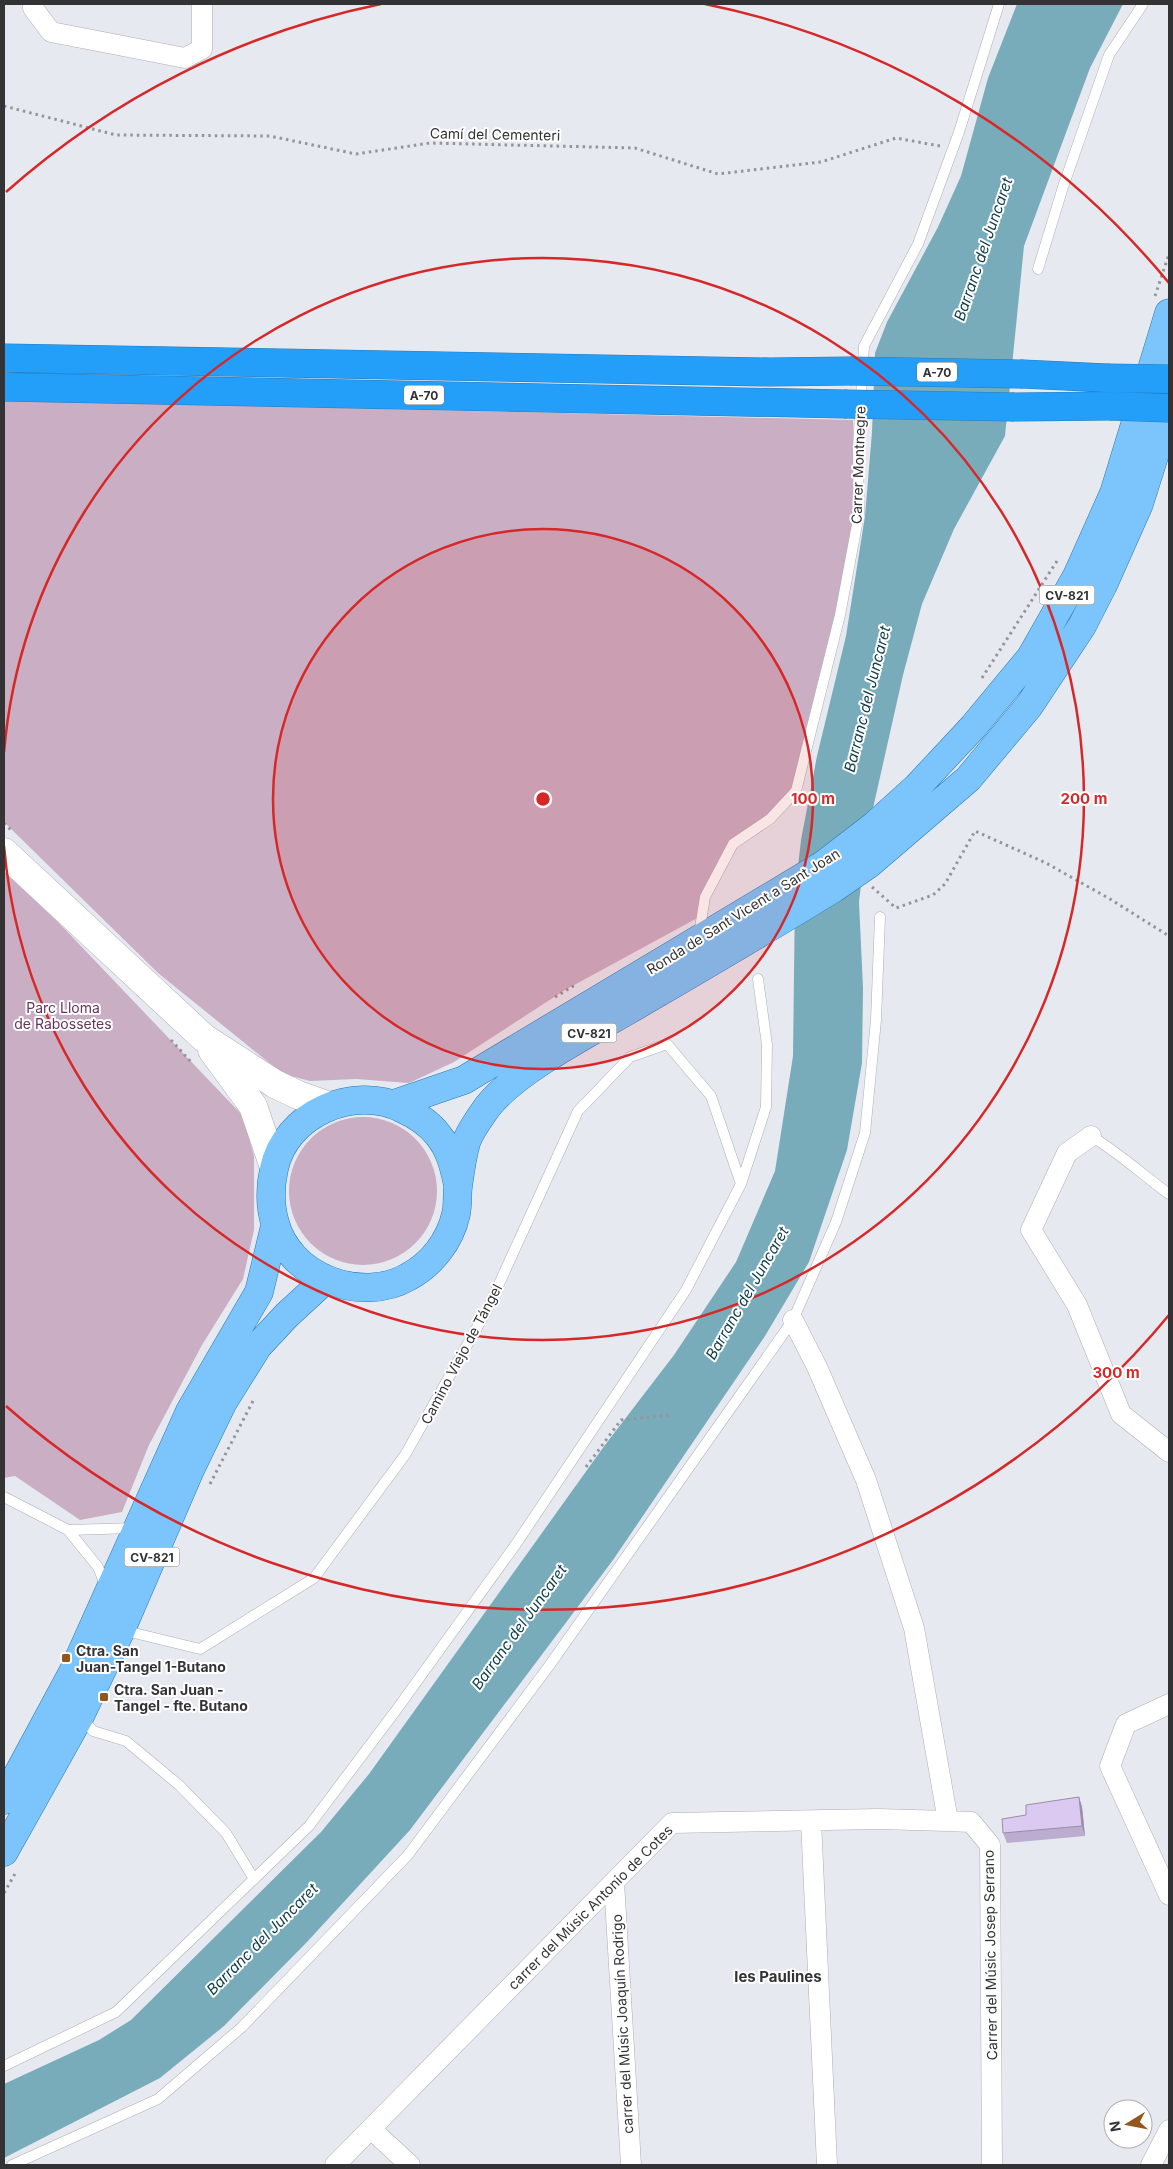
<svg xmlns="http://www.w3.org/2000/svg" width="1173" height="2169" font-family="Inter,sans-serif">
  <rect width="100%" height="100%" fill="#e7e9f0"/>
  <path fill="#caafc4" d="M4,400L853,420L855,515L840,615L796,791L733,844L701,916L565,990L454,1062L409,1083L356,1079L310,1081L283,1074L158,973L4,822Z
    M4,871L59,923L243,1116L254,1156V1230L243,1279L202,1345L149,1445L122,1512L80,1520L15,1476L4,1478Z
    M289 1191a74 74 0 1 1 148 0a74 74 0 1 1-148 0Z"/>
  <path fill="#79acbb" d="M1017,4H1123L1090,68L1024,246L1005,436L954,529L922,604L903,675L867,835L859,902L863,988L862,1063L847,1150L809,1262L765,1336L613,1560L410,1830L307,1942L224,2026L160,2078L4,2158V2084L99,2040L131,2020L321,1832L369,1774L605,1445L674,1355L736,1262L775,1171L793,1056L795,893L801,840L817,756L846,636L865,516L872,432L875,353L887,322L938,227L961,176L988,78Z"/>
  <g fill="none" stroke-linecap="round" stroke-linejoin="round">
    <defs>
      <path id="service" d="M1038,269L1063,187L1109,55L1143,4
        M699,934L705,897L733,844L770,819L796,791L840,615L859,514L858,448L864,346L918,244L959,132L999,4
        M1091,1136C1119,1153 1143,1175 1169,1194
        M4,1497L68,1530L98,1567L106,1587
        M68,1530L135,1528
        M122,1630L200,1649L314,1578L405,1455L488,1308L578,1111L630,1057L667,1044L711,1096L741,1184
        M82,1718L93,1731L126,1741L179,1785L226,1833L254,1879
        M4,2066L116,2012L309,1826L397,1709L516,1544L686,1290L741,1184L766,1107L767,1045L758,979
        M12,2165L158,2099L242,2027L408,1855L549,1666L793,1320L836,1222L865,1133L876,1020L880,917"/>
      <path id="minor" d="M33,4V8L51,32L185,58L202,49V4
        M1091,1136L1067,1153L1031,1230L1077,1305L1121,1414L1169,1452
        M793,1320L817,1367L866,1480L914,1628L948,1821L971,1822L990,1845L992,2165
        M1169,1704L1126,1724L1110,1766L1169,1895
        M811,1821L827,2165
        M614,1882L631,2165
        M371,2129L410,2165
        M335,2165L672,1823L878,1819L948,1821
        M1151,2165L1169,2130"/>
      <path id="secondary" d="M4,852L204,1038L275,1084L298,1095L329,1106
        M212,1050L253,1106L274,1167"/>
      <path id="primary" d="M394,1104L464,1080L823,865L875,825L917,787L973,727L1031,657L1077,576L1114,493L1169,313
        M458,1185C454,1167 450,1149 438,1135C429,1123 416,1115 403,1109C354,1084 285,1114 274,1169C270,1187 270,1206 275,1223C289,1277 361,1304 408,1277C432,1264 450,1241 456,1214C458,1205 457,1195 458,1187C460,1173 462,1157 466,1143C469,1132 481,1116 488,1106C516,1071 587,1034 627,1011C697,970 766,930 834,888L869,864L968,779L1029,706L1082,626L1103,585L1139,504L1169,409
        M4,1800L73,1672L190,1411L259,1292L275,1226
        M4,1852L80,1716L121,1630L190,1470L223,1402L258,1346L287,1315L325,1280"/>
      <path id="motorway" d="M4,358L770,372L850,371
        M1023,374L1107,378
        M4,387L844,404
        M1014,407L1110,406"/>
    </defs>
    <use href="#service" stroke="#acaeb5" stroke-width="11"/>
    <use href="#minor" stroke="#acaeb5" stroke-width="21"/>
    <use href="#secondary" stroke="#acaeb5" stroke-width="29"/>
    <use href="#primary" stroke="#2979b5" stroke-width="29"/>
    <use href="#motorway" stroke="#2979b5" stroke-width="29"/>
    <path stroke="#94959a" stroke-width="3" stroke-dasharray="2.5 4" stroke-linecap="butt" d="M4,106L116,135L270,136L356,154L430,143L635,148L718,174L821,162L896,138L940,146
      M1155,296L1169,254
      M982,678L1057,561
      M4,823L12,831
      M872,887L896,908L933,895L945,884L975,831L1046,863L1110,899L1169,936
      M555,997L575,985
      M171,1040L192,1063
      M586,1467L621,1420L670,1415
      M210,1484L254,1399
      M4,1893L16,1872"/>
    <use href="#service" stroke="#fff" stroke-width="10"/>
    <use href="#minor" stroke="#fff" stroke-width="20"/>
    <use href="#secondary" stroke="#fff" stroke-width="28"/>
    <use href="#primary" stroke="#7bc5fc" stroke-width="28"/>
    <use href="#motorway" stroke="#239ffa" stroke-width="28"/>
    <defs>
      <path id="motorway-bridge" d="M850,371L1023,374
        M1107,378L1169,379
        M844,404L1014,407
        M1110,406L1169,408"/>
    </defs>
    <use href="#motorway-bridge" stroke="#2979b5" stroke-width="29" stroke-linecap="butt"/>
    <use href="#motorway-bridge" stroke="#239ffa" stroke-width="28"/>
  </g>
  <path fill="#bcadd0" d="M1079,1797L1082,1807L1085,1836L1007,1843L1003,1833L1026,1815Z"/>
  <path fill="#998da9" d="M1079,1797L1082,1807L1085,1836L1082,1826Z"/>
  <path fill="#dbc9f2" stroke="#998da9" d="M1079,1797L1082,1826L1003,1833L1002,1819L1026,1815V1805Z"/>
  <circle cx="543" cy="799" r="270" fill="#d62828" fill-opacity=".12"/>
  <g fill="none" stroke="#d62828" stroke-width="2.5">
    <circle cx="543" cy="799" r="270"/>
    <path d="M4 752A541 541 0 1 1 4 846"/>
    <path d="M1169 1315A811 811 0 0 1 6 1406M6 192A811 811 0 0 1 381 4M705 4A811 811 0 0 1 1169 283"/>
  </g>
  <g fill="#94561a" stroke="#fff" stroke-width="2">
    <rect x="61" y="1653" width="10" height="10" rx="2.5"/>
    <rect x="99" y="1692" width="10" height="10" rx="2.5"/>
  </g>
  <g text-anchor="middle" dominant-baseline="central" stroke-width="4" stroke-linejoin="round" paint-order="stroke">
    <g fill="#fff" stroke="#707072" stroke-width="1">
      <rect x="917" y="362.5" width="40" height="19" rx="4"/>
      <rect x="404" y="385.5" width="40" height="19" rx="4"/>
      <rect x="1039.5" y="585.5" width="55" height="19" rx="4"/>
      <rect x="561.5" y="1023.5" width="55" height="19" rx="4"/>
      <rect x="124.5" y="1547.5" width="55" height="19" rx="4"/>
    </g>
    <g font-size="12" font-weight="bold" fill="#333336">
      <text x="937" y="372">A-70</text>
      <text x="424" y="395">A-70</text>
      <text x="1067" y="595">CV-821</text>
      <text x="589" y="1033">CV-821</text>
      <text x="152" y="1557">CV-821</text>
    </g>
    <g font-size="14" fill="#333336" stroke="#fff">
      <text transform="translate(495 134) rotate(1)">Camí del Cementeri</text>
      <text transform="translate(858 465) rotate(-88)">Carrer Montnegre</text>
      <text transform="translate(743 911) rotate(-32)">Ronda de Sant Vicent a Sant Joan</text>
      <text transform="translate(461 1354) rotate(-62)">Camino Viejo de Tángel</text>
      <text transform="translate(590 1907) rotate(-45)">carrer del Músic Antonio de Cotes</text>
      <text transform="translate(990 1955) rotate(-91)">Carrer del Músic Josep Serrano</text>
      <text transform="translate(622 2024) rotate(-93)">carrer del Músic Joaquín Rodrigo</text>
    </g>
    <g font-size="14" fill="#63345c" stroke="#fff">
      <text x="63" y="1007">Parc Lloma<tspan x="63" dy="16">de Rabossetes</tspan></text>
    </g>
    <g font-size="14" font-weight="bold" fill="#333336" stroke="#fff" text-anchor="start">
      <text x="76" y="1650">Ctra. San<tspan x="76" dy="16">Juan-Tangel 1-Butano</tspan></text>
      <text x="114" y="1689">Ctra. San Juan -<tspan x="114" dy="16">Tangel - fte. Butano</tspan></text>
    </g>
    <g font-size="15" font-style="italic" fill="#11404c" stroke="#fff">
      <text transform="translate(983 249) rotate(-71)">Barranc del Juncaret</text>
      <text transform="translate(867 699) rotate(-76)">Barranc del Juncaret</text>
      <text transform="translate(747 1293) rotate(-60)">Barranc del Juncaret</text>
      <text transform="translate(519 1627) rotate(-54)">Barranc del Juncaret</text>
      <text transform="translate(262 1939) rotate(-45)">Barranc del Juncaret</text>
    </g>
    <g font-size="15" font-weight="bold" fill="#333336" stroke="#fff">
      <text x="778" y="1976">les Paulines</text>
    </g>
  </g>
  <circle cx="543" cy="799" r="8" fill="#d62828" stroke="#fff" stroke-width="2.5"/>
  <g font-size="15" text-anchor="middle" font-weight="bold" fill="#d62828" stroke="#fff" stroke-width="4" stroke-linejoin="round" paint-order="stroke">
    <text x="813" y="804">100 m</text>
    <text x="1084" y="804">200 m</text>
    <text x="1116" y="1378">300 m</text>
  </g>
  <rect width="1173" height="2169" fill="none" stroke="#333336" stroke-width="10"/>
  <g transform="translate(1128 2124) rotate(260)"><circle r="24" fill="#ffffff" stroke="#adadaf"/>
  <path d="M0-4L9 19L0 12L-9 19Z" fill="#94561a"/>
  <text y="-8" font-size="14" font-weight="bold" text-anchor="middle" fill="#333336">N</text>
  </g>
</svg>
